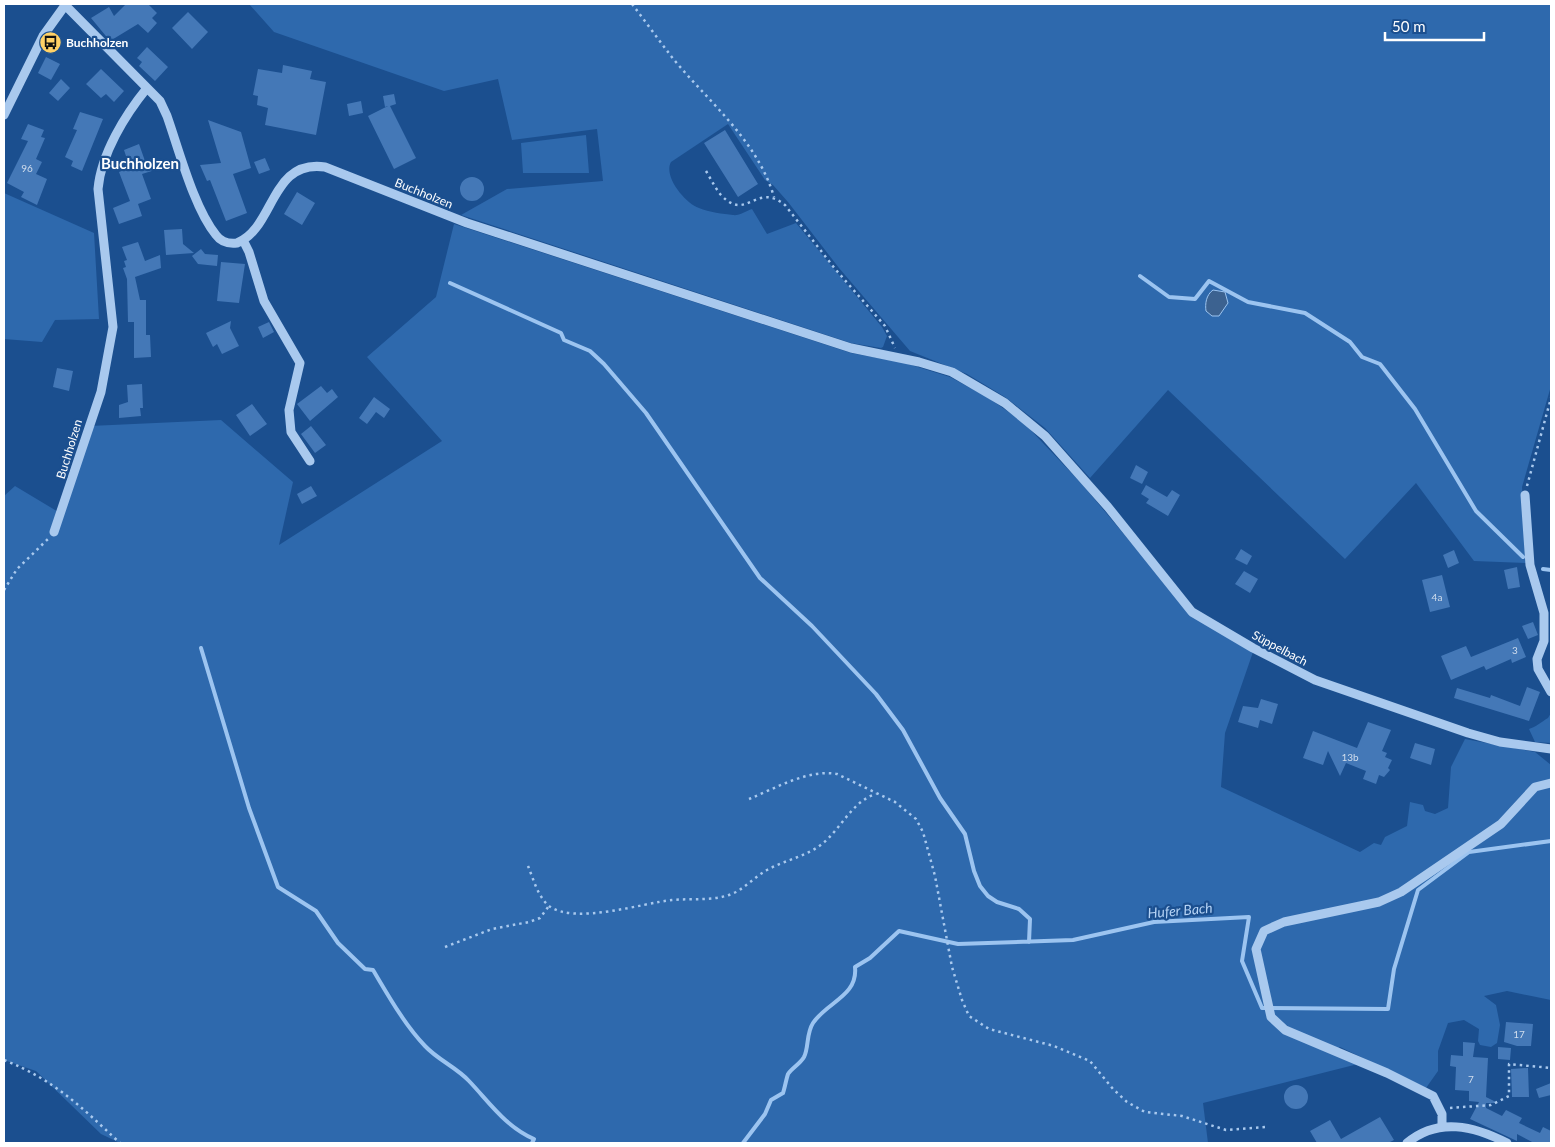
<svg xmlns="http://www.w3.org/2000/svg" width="1555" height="1147" font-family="Lato,sans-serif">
  <rect width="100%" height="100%" fill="#1b4f8f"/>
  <path fill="#2e69ad" d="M249,4H1551V386L1522,487L1527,563L1474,561L1416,483L1345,559L1168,390L1090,478L1045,428L1005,397L967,374L910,351L839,268L788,202L773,185L765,180L728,124L671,162C663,176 685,203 699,208C709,212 723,214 733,215C739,216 746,211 752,209L767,234L796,223L882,327L887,336L883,347L881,348L851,343L461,215L507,189L603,181L597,129L512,140L498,79L444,91L274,32Z
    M586,135L589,173H523L521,143Z
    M4,193L94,233L99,319L55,320L42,342L4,339Z
    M454,224L851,353L905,363L950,377L987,397L1023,422L1081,483L1190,613L1253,652L1225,733L1221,787L1360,852L1374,843L1381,845L1385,837L1407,826L1410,802L1423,805L1425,811L1435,814L1448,808L1451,767L1465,739L1535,752L1551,765V1000L1507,991L1484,996L1496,1005L1500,1025L1497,1043L1491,1047L1480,1045L1478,1041L1479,1029L1464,1020L1448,1023L1438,1051V1071L1426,1088L1340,1047L1332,1053L1358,1064L1203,1103L1208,1143H120L101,1134L36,1071L4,1060V496L15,486L60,513L90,426L221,420L293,482L279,545L442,441L367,357L436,297Z
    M1551,713V743L1535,742L1529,729C1536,727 1541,722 1548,718Z"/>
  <path fill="#3c6290" stroke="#9cc4f0" d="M1213,290L1225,292L1228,303L1219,316H1212L1206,311C1205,304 1206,295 1213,290Z"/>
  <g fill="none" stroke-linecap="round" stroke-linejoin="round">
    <path stroke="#9cc4f0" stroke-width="4" d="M1140,276L1169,297L1195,299L1209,281L1248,302L1305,313L1350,342L1362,357L1380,364L1415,409L1476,511L1523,557
      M450,283L561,333L564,340L590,351L604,364L646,413L760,578L812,626L876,694L903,730L940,798L965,834L974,871L980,886L988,896L997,902L1019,909L1030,919L1029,942
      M1543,569L1551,570
      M201,648L249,808L278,887L316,911L338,943L365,969L373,970C388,995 404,1024 425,1046C438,1060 456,1067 469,1081C490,1103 505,1126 534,1139L532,1143
      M743,1143L765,1114L771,1100L783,1093C785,1087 786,1080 788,1074C792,1068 800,1064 804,1057C809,1047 806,1034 813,1023C827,1002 858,996 855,967L870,958L899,931L958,944L1073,940L1154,922L1249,917L1242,961L1262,1008L1388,1009L1394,969L1418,890L1469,852L1551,841"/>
  </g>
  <path fill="#4478b7" d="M126,4H148L157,13L152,18L157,23L148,33L138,24L110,41L91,18L109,7L114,16Z
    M188,12L208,32L192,49L172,28Z
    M147,47L168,67L155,81L139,66L142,62L137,58Z
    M46,57L60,64L51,80L38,73Z
    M283,65L312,71L310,79L326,82L316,135L265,125L268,108L257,105L258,96L253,95L258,69L282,73Z
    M101,69L124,91L114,102L106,94L101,98L86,84Z
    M61,79L70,88L58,101L49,93Z
    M394,94L396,104L390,106L416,158L394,169L368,116L388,106L385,107L383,96Z
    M361,101L363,113L349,116L347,104Z
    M80,112L103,119L82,171L71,166L73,161L65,157L77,130L73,129Z
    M208,120L241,132L251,168L233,174L247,213L226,221L210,180L207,181L200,165L221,163Z
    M28,124L44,130L41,137L45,138L36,159L42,162L36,174L47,179L37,205L21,197L24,192L7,183L28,141L21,139Z
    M725,130L758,184L738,197L704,143Z
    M139,144L145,161L151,159L155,170L142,174L151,199L138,204L142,216L119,224L113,208L130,201L119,172L130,168L124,150Z
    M265,158L270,170L259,174L254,162Z
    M460 189a12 12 0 1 1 24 0a12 12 0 1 1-24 0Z
    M297,192L315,203L302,225L284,214Z
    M182,229L183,244L194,253L166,255L164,230Z
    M138,242L145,261L160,255L161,268L135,277L140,300H146V335H150L151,357L134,358V322H128L127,279L123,268L126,267L124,261L127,260L122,247Z
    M201,249L205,254L218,255L217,266L198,264L192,256Z
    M221,262L245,264L239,303L217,301Z
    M231,321L230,328L239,346L222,354L217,344L213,347L206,333Z
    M269,322L274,332L263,338L258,327Z
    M57,368L73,371L69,391L53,387Z
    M142,384L143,408H140L141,416L119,418V405L128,402L127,385Z
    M321,386L327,393L332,389L338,397L310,421L297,404Z
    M374,397L390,409L384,418L376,412L367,424L359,418Z
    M252,404L267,424L250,436L236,415Z
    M311,426L326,445L315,453L301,434Z
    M1136,465L1148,472L1142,484L1130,478Z
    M1146,485L1167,497L1172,490L1180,495L1168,516L1146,503L1149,499L1141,494Z
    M311,486L317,496L302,504L297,494Z
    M1241,549L1252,556L1247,565L1235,559Z
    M1454,550L1459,563L1448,568L1443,555Z
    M1517,567L1520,587L1508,589L1504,570Z
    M1244,571L1258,579L1250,593L1235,584Z
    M1442,575L1450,607L1430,612L1422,580Z
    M1533,622L1538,635L1528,639L1522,626Z
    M1518,638L1526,657L1512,663L1511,659L1486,670L1484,666L1451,680L1441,656L1466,646L1471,657Z
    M1527,687L1540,692L1529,721L1454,698L1457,688L1490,698L1491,695L1520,706Z
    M1261,699L1278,704L1272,724L1260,720L1258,728L1238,722L1243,706L1258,708Z
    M1368,722L1391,730L1382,751L1387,753L1385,757L1392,760L1388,768L1390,770L1384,777L1379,775L1376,784L1363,779L1366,771L1346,763L1340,776L1328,751L1323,765L1303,758L1313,731L1357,748Z
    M1415,743L1435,749L1431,765L1410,758Z
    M1506,1022L1533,1024L1531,1046H1517L1504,1042Z
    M1463,1042L1475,1043L1473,1057L1488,1058L1486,1097L1498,1103H1486V1108L1502,1116L1506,1110L1522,1118L1519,1123L1540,1133L1543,1127L1551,1131V1143H1534L1517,1134V1141L1470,1119L1479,1102L1469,1101V1091L1455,1090L1456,1067L1450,1066L1451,1055L1463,1056Z
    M1498,1047L1511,1048L1510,1060L1498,1059Z
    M1528,1068L1529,1097H1512L1511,1069Z
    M1551,1083V1095L1539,1098L1536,1089Z
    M1284 1097a12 12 0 1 1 24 0a12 12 0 1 1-24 0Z
    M1380,1117L1394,1140L1388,1143H1317L1310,1131L1330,1120L1341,1139Z"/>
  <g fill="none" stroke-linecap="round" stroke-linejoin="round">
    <path stroke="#a9c9ee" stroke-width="2.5" stroke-dasharray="2.5 4" stroke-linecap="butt" d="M632,4C645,21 658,39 671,56C707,101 757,139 774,197
      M706,171C711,179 715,188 721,195C747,223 755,181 785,205L836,270L885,326L895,348
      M1527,486L1551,398
      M4,590L17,569L48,539
      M749,799C776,788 808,769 837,774L895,802L916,819L923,832L935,876L952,967L962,1000L969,1016L989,1029L1054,1046L1090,1061L1113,1089L1127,1102L1145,1112L1182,1116L1226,1130L1266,1127
      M528,866C533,878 538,897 549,906C575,925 643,903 672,900C694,898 716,902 736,892C747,886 756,876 767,870C785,860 805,857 822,844C841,829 852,801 876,794
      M445,947L492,929L529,922L540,918L549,906
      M4,1060C56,1081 80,1106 120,1143
      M1450,1108L1491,1105L1509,1096V1064L1551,1068"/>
    <path stroke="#a9c9ee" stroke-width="9" d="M65,5L160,101L167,116C179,150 194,208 216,235C221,242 228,244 237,243C275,228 270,159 325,167L467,223L851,348L919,362L952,372L1005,403L1045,436L1108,507L1192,612L1253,648L1315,680L1468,733L1500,742L1551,749
      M4,115L43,36L66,4
      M243,240L249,252L264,301L300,363L289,410L291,432L310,461
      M1525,495L1530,565L1544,613V641L1537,659L1538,669L1551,692
      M54,532L101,392L113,327L98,189C101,154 125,115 147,88
      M1442,1126V1114L1433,1096L1387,1073L1285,1030L1271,1017L1256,949L1264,931L1284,922L1379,902L1401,892L1501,824L1535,787L1551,783
      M1407,1143C1438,1117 1474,1126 1507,1143"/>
  </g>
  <defs>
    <symbol id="bus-disc" viewBox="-11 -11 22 22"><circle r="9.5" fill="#ffd166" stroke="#1b4f8f"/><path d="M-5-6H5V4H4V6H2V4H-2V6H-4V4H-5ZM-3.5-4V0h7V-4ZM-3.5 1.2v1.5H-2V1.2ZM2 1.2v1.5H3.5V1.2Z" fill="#111"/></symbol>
  </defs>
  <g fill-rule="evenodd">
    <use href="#bus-disc" x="38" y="30" width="25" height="25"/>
  </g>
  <g text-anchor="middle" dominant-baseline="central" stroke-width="4.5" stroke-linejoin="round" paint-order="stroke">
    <g font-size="10" fill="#d0dded">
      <text x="27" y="168">96</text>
      <text x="1437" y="597">4a</text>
      <text x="1515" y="650">3</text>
      <text x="1350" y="757">13b</text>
      <text x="1519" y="1034">17</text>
      <text x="1471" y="1079">7</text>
    </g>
    <g font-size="12" font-weight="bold" fill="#fff" stroke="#1b4f8f" text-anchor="start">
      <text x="66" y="42">Buchholzen</text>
    </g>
    <g font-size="12" fill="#fff" stroke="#1b4f8f">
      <text transform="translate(424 193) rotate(22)">Buchholzen</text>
      <text transform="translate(69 449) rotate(-73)">Buchholzen</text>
      <text transform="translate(1280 648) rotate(28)">Süppelbach</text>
    </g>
    <g font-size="14" font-style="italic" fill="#b5d3f5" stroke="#1b4f8f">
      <text transform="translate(1180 910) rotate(-5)">Hufer Bach</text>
    </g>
    <g font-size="15" font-weight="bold" fill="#fff" stroke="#1b4f8f">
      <text x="140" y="163">Buchholzen</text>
    </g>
  </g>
  <rect width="1555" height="1147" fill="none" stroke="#ffffff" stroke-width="10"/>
  <path d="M1385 32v8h99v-8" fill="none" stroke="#ffffff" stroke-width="2.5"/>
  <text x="1392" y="32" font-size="15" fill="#ffffff" stroke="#1b4f8f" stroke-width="4" paint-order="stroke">50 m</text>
</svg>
